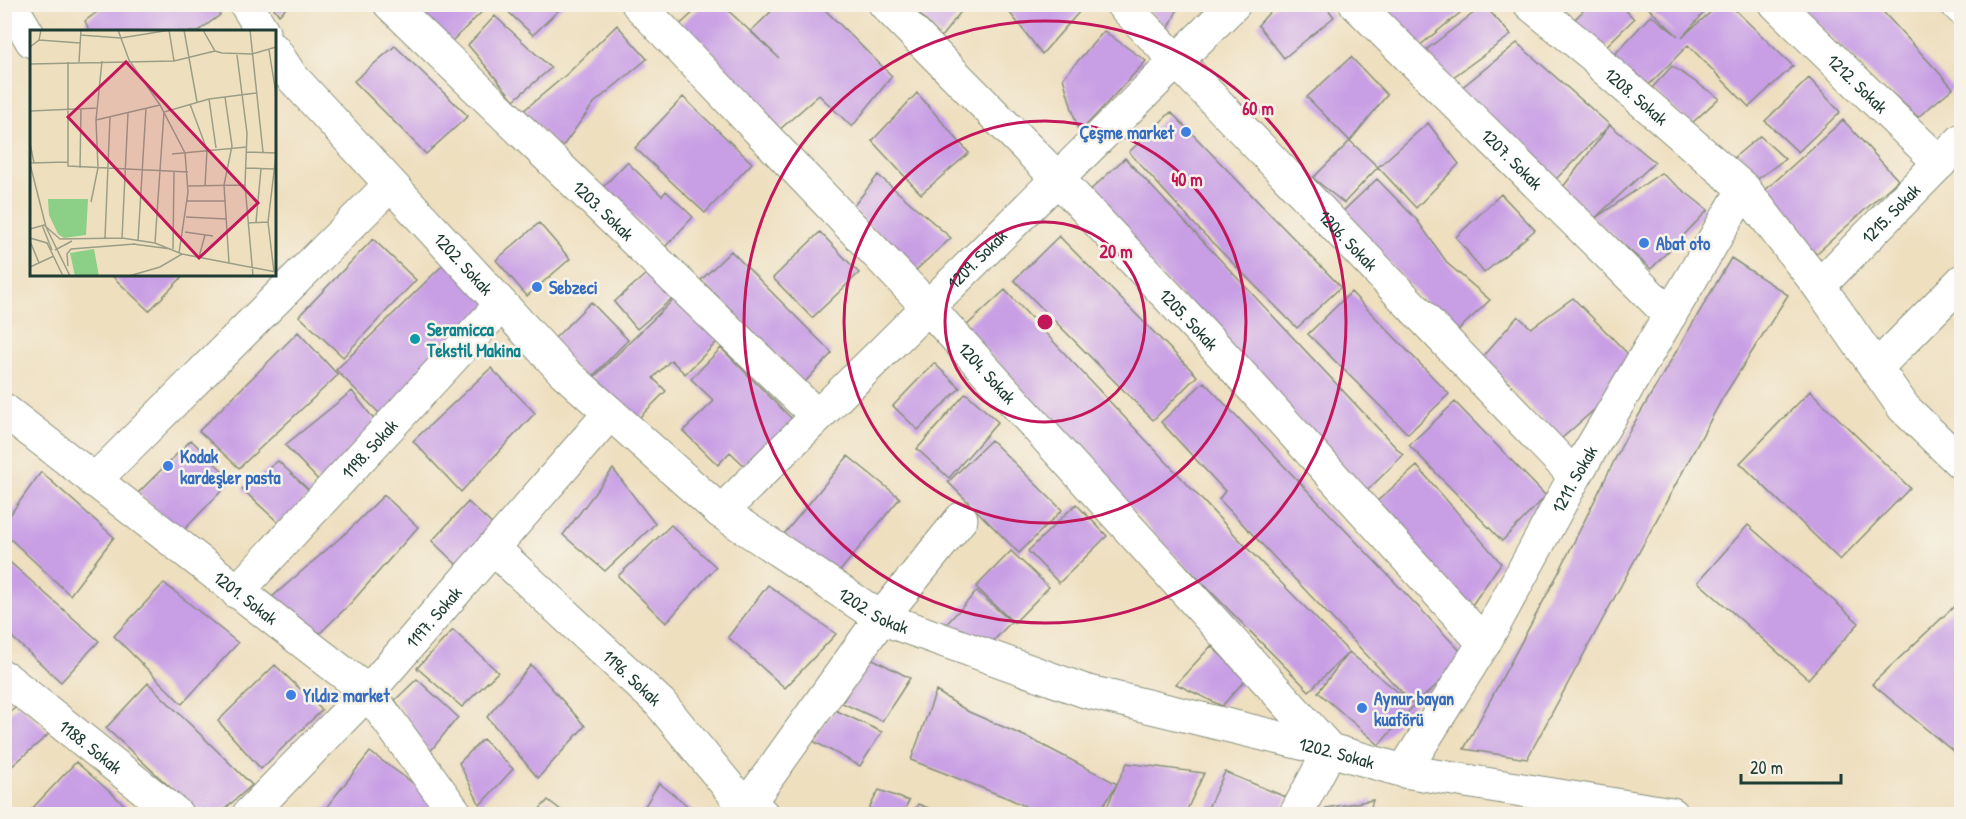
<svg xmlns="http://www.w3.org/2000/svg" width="1966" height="819" font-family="'Patrick Hand',sans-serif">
  <rect width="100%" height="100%" fill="#f7f3e8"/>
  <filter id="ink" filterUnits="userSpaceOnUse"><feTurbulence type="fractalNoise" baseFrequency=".0167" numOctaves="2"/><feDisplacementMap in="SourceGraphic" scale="12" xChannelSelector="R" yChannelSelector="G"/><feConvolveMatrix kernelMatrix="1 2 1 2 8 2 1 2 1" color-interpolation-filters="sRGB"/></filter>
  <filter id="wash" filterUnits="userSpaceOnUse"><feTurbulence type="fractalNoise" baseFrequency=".008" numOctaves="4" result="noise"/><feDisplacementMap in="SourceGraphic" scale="24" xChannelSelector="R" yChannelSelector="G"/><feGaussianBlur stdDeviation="1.35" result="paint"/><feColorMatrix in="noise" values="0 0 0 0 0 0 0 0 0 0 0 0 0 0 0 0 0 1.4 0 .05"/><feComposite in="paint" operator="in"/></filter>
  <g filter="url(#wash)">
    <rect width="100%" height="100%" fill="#eedfbf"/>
    <g id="blocks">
      <path fill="#c89ee5" d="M108,4H214L220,15L197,32H90L85,21Z
        M271,4H290L279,15Z
        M409,4H490L450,43Z
        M500,4H565L533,35Z
        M703,4H721L779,58L751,31L778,5H820L892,76L852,127L819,95L778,131L676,28Z
        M910,4H967L941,37Z
        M1003,4H1074L1080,11L1042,54Z
        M1143,4H1180L1168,30Z
        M1277,4H1324L1334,17L1284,58L1258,25Z
        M1369,4H1471L1419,46Z
        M1590,4H1620L1634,19L1595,57L1567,27Z
        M1644,4H1712L1682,37L1719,5H1730L1793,66L1749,107L1688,45L1637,97L1603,67L1651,15L1678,36Z
        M1795,4H1876L1953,88L1918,117Z
        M1484,5L1511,35L1449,80L1422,53Z
        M495,16L551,68L514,100L468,45Z
        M617,25L647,59L594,103L560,150L523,111L567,74Z
        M1104,31L1146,61L1079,133L1063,78Z
        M1517,43L1610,125L1544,191L1450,97Z
        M395,46L468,116L426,154L354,81Z
        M1351,57L1387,95L1350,141L1378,167L1344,203L1313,178L1350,141L1307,97Z
        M1672,66L1719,98L1691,124L1651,89Z
        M1809,78L1840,112L1798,152L1765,121Z
        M917,93L969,153L921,194L872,141Z
        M683,97L752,163L705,213L635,148Z
        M1171,112L1341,287L1297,328L1196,226L1129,152Z
        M1843,120L1898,180L1816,254L1761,194Z
        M1428,123L1459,164L1416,208L1378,167Z
        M1610,125L1655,162L1594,219L1560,191Z
        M1760,136L1785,159L1744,189L1720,169Z
        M1125,158L1403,455L1366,492L1085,195Z
        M627,162L662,196L666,191L693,217L665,247L603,187Z
        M1661,173L1708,210L1651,269L1594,219Z
        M878,175L951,238L915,271L852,208Z
        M1377,179L1417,220L1448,264L1490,300L1454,334L1343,211Z
        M1501,194L1535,230L1484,273L1456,237Z
        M539,223L570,259L527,296L496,260Z
        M820,232L859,273L812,318L773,278Z
        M1059,236L1197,376L1153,420L1014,280Z
        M373,239L416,280L343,357L299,316Z
        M731,251L832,353L804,383L701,280Z
        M1731,258L1788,295L1722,399L1527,759L1464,749L1560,570L1626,437Z
        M447,261L493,308L382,416L336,370Z
        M654,267L676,295L637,329L614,302Z
        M110,274H185L149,311Z
        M1005,290L1250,551L1349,652L1414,705L1379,745L1318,692L1349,652L1309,691L1164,544L965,327Z
        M1351,292L1449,394L1408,434L1308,334Z
        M677,296L719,340L685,374L671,360L653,378L666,391L633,424L590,381Z
        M1573,298L1630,356L1603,402L1561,439L1483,356L1518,316L1531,328Z
        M591,302L628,340L588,381L550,343Z
        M298,332L338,375L239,468L199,431Z
        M721,348L797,424L750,471L730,452L718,465L683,431L714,401L691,379Z
        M934,363L960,388L918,430L893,406Z
        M491,368L535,413L461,492L413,441Z
        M1204,382L1467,658L1414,705L1219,499L1225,491L1161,422Z
        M352,391L376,422L321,483L285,445Z
        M1810,391L1910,488L1840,560L1740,463Z
        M966,393L998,422L949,478L917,449Z
        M1455,402L1546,496L1502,541L1409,445Z
        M191,440L232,480L180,534L138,493Z
        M991,440L1062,510L1019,553L948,482Z
        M848,456L900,498L836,576L784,534Z
        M278,461L312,493L281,525L242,489Z
        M1417,466L1501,563L1470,608L1375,503Z
        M613,469L655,524L605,571L563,535Z
        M41,472L114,537L70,595L4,533V523Z
        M384,495L418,527L351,603L316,637L272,597L348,531Z
        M468,502L494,526L457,565L432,541Z
        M1076,504L1107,536L1059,583L1028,551Z
        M671,525L716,567L666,623L618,576Z
        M1748,525L1859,623L1808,679L1698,582Z
        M1011,551L1049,587L1014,623L976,587Z
        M4,557L99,641L61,682L4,630Z
        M164,583L238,643L182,704L114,636Z
        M768,585L836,634L785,688L728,637Z
        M977,591L1011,622L984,651L940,631Z
        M1962,599V755L1960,757L1872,684Z
        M453,630L498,672L462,707L417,668Z
        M1211,646L1246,679L1222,706L1176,684Z
        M869,657L910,678L882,721L842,703Z
        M275,665L322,710L261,769L218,721Z
        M531,665L585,726L538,778L487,717Z
        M417,679L458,717L429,753L395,700Z
        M148,683L252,785L219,814H199L106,728Z
        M936,691L969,712L1031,739L1117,784L1127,763L1204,773L1185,814H1104L1117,784L1098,814H1041L1010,799L911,760Z
        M19,704L49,734L4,773V718Z
        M835,710L882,732L860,766L813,741Z
        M483,739L513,769L480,805L459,763Z
        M370,752L417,786L436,814H321Z
        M76,762L135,814H27Z
        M1225,772L1288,798L1280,814H1205Z
        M659,783L698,814H640Z
        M879,790L909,801L902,814H866Z
        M548,800L566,814H535Z
        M1373,800L1369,814H1324L1326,808Z
        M918,804L944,814H912Z"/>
    </g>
  </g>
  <g filter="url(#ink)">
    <use href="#blocks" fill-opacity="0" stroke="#868e7a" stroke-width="1.5"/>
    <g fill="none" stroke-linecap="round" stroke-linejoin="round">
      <defs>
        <g id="minor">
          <path d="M10,4L32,41"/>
          <path d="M246,4L263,32"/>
          <path id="s1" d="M390,4L817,416"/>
          <path id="s2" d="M638,4L928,307L1330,750L1296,814"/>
          <path id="s3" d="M885,4L1057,178L1222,354L1484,643"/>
          <path id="s4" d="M1122,4L1575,476"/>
          <path id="s5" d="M1356,4L1670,315"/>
          <path id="s6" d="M1530,4L1595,57L1603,67L1744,189L1819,286L1904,408L1962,464"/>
          <path id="s7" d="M1776,4L1940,163"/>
          <path d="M1957,4L1962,9"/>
          <path id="s8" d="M274,50L291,76L563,371L721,512L881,618L1085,691L1330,750L1404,771L1672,814"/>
          <path id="s9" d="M1819,286L1962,140"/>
          <path d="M1876,368L1962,281"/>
          <path id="s10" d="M4,410L368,692L456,814"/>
          <path d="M94,481L390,185"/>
          <path id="s11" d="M721,512L1234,4"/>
          <path id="s12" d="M493,548L660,703L746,808L762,814"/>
          <path id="s13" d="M237,592L501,305"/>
          <path id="s14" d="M4,677L176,814"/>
          <path id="s15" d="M1404,771L1484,643L1575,476L1744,189"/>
          <path id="s16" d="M249,814L368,692L610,413"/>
          <path d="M741,814L881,618L961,519"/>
        </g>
      </defs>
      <use href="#minor" stroke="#868e7a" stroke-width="35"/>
      <use href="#minor" stroke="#fff" stroke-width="33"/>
    </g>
  </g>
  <g fill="none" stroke="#c2185b" stroke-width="3">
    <circle cx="1045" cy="322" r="100"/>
    <circle cx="1045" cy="322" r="201"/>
    <circle cx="1045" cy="322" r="301"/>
  </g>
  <g fill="#3f7fe0" stroke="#f7f3e8" stroke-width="2">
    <circle cx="1186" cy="132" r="6"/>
    <circle cx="1644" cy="243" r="6"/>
    <circle cx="537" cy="287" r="6"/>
    <circle cx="168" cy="466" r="6"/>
    <circle cx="291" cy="695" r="6"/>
    <circle cx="1362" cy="708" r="6"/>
  </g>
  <circle fill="#0f9aa8" stroke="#f7f3e8" stroke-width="2" cx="415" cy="339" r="6"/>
  <g text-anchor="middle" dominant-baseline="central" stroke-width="5" stroke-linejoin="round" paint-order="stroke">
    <g font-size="18" fill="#1f3d34" stroke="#f7f3e8">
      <text stroke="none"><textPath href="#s7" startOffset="114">1212. Sokak</textPath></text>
      <text stroke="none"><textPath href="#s6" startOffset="141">1208. Sokak</textPath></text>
      <text stroke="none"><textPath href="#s5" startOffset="220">1207. Sokak</textPath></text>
      <text stroke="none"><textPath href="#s1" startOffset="297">1203. Sokak</textPath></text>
      <text stroke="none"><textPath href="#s9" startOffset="102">1215. Sokak</textPath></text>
      <text stroke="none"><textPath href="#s4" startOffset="327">1206. Sokak</textPath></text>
      <text stroke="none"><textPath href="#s11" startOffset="360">1209. Sokak</textPath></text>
      <text stroke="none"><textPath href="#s8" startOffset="286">1202. Sokak</textPath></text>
      <text stroke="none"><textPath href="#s3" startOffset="438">1205. Sokak</textPath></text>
      <text stroke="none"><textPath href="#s2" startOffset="508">1204. Sokak</textPath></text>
      <text stroke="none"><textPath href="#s13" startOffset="195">1198. Sokak</textPath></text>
      <text stroke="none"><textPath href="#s15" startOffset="338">1211. Sokak</textPath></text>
      <text stroke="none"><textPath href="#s10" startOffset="306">1201. Sokak</textPath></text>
      <text stroke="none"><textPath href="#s8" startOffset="826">1202. Sokak</textPath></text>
      <text stroke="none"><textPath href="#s16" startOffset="270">1197. Sokak</textPath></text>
      <text stroke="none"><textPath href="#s12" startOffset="190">1196. Sokak</textPath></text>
      <text stroke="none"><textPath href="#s14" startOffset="111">1188. Sokak</textPath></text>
      <text stroke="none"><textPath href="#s8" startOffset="1312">1202. Sokak</textPath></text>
    </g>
    <g font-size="18" font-weight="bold" fill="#366cbe" stroke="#f7f3e8" text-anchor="start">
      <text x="1174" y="132" text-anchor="end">Çeşme market</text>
      <text x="1656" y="243">Abat oto</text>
      <text x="549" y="287">Sebzeci</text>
      <text x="180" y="456">Kodak<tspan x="180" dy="21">kardeşler pasta</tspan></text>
      <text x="303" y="695">Yıldız market</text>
      <text x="1374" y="698">Aynur bayan<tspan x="1374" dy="21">kuaförü</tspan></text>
    </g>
    <g font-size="18" font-weight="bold" fill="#0d838f" stroke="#f7f3e8" text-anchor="start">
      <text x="427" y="329">Seramicca<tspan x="427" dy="21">Tekstil Makina</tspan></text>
    </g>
  </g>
  <g transform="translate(30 30)">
    <rect width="246" height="246" fill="#eedfbf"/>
    <path d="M18,169H58L56,205L34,208L28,204L19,185ZM64,219L69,246H45L40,223Z" fill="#8ccf87"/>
    <path fill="none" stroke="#9b9e87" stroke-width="1.5" d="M88,0L99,30L130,75L155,123L158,162L149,223M139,0L144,31M154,0L167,72M173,0L185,21L192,23L222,24L246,17M220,0L233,122M50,5L91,8L140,0M9,10L50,13M0,17L9,10L11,0M239,20L246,64M207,25L217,103L215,155L223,246M38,32V136L158,142M49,32L51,0M0,34L144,31L185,21M195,67L202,116L194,155L199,233M179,69L186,118M160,74L177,120L175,156M0,81L68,78M66,90L130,75M0,113L4,133M216,122L246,123M142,124L217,117M0,133L38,132M0,134L16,197L40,246M50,138L51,78M216,138L244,139M158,156L215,155M157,171H196M61,172L68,138L66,90L72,31M156,187L197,189M226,192L231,139M218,193L238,192M12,195L22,220M0,199L14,195L30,209L92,208L125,213L152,224L246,242M155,202L183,206M0,208L17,213L33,246M75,208L80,87M92,208L98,83M0,211L9,233M108,211L116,78M125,213L134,82L179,69L226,63M103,214L141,219M143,219L144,141M25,220L42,211M169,227L175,205M38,236L37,224L41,219L105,214M0,237L24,226M244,242L238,192L246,125M99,246L130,237L152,224"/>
    <path fill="#c2185b" fill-opacity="0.15" stroke="#c2185b" stroke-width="3" d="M96,32L228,173L169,228L38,87Z"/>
    <rect width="246" height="246" fill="none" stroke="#1f3d34" stroke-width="3"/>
  </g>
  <circle cx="1045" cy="322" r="9" fill="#c2185b" stroke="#f7f3e8" stroke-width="3"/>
  <g font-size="18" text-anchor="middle" font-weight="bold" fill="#c2185b" stroke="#f7f3e8" stroke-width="5" stroke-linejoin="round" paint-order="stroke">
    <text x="1258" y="115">60 m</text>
    <text x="1187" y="186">40 m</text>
    <text x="1116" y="258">20 m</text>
  </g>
  <rect width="1966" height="819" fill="none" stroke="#f7f3e8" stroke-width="24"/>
  <path d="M1741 774v9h100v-9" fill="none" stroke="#1f3d34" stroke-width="3"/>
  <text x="1750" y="774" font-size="18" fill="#1f3d34" stroke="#f7f3e8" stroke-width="4.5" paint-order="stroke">20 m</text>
</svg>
